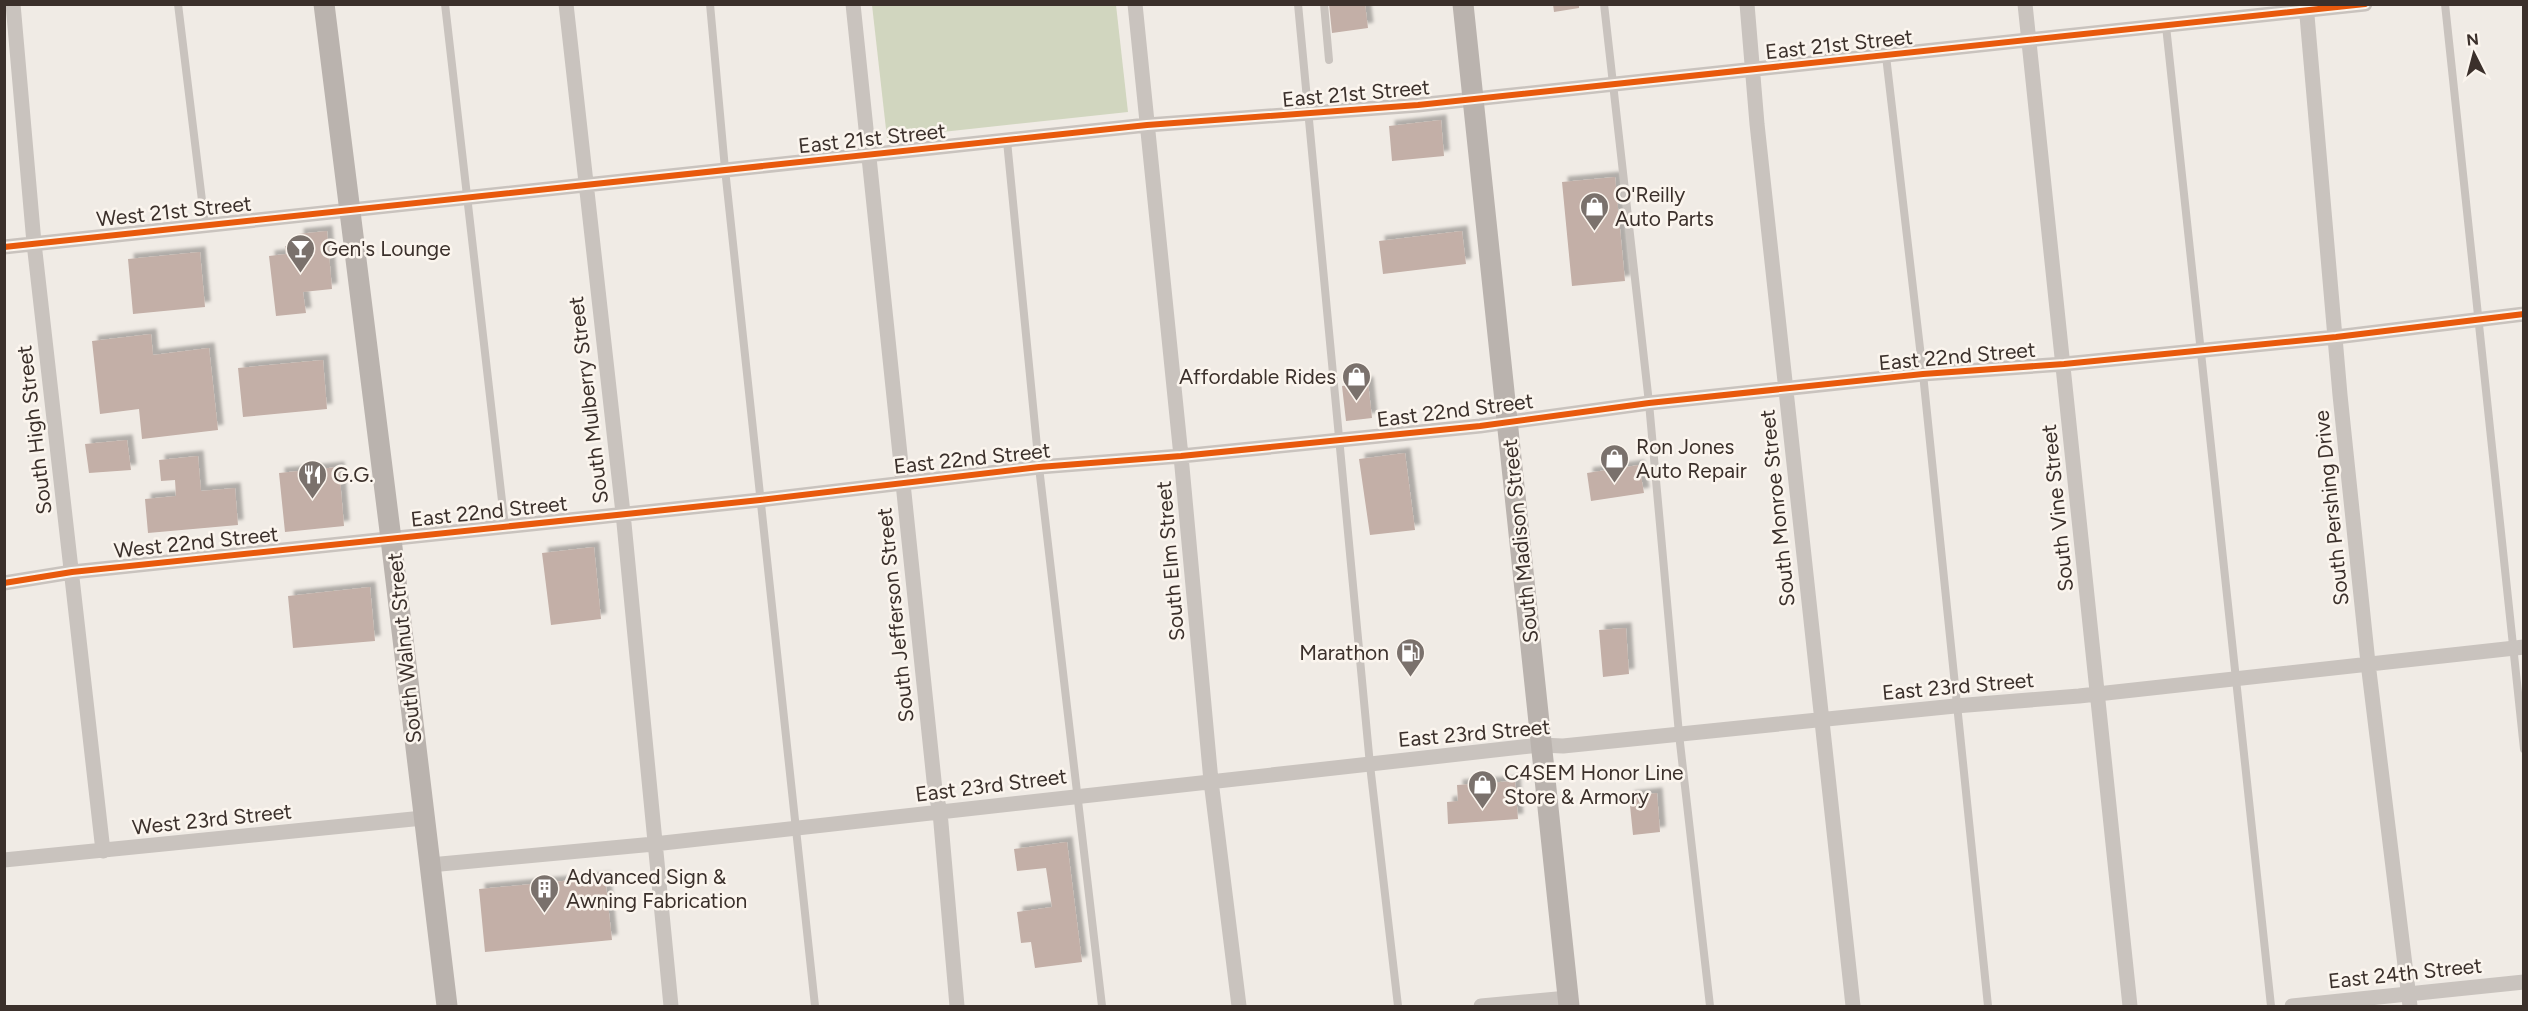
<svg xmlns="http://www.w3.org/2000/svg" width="2528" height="1011" font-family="Figtree,sans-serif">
  <defs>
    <filter id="shadow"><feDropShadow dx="5.5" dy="-5.5" stdDeviation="1.5" flood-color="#0004"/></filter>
  </defs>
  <rect width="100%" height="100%" fill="#f0ebe5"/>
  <path fill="#d1d6bf" d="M872,5H1116L1128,112L887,138Z"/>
  <path fill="#c3afa7" filter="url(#shadow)" d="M1329,4H1365L1368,28L1332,33Z
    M1553,4H1579V8L1554,12Z
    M1441,120L1444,156L1392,161L1389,126Z
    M1615,177L1625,281L1572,286L1562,182Z
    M327,231L332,289L303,292L306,313L276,316L269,256L286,254L285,246L299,245L298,234Z
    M1462,231L1466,264L1383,274L1379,241Z
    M200,252L205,307L133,314L128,259Z
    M151,334L153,355L209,348L218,430L142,439L139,409L100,414L92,341Z
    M323,360L327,409L243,417L238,368Z
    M1368,382L1372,418L1346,421L1342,386Z
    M127,440L131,470L89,473L85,444Z
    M1405,453L1415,530L1370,535L1359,459Z
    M198,456L201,491L235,488L238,525L148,533L145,499L176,496L175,480L161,481L159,460Z
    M1639,465L1644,493L1591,501L1587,473Z
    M339,467L344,526L285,532L279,473Z
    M594,547L601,619L551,625L542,553Z
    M370,587L375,641L293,648L288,596Z
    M1626,628L1629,674L1603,677L1599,630Z
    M1515,781L1518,819L1448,824L1447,802L1458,801L1457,785Z
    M1657,793L1660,832L1633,835L1629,796Z
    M1067,842L1082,962L1035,968L1031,942L1021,943L1017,912L1052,907L1046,868L1017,871L1014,849Z
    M605,877L612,940L485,952L479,889Z"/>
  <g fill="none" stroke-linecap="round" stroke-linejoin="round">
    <path stroke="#c9c3be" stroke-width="8" d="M178,4L205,225
      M445,4L505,527
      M710,4L725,169L815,1006
      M1298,4L1370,765L1398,1006
      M1324,4L1329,60
      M1604,4L1649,403L1679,734L1710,1006
      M2445,4L2524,749
      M2166,26L2271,1006
      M1886,56L1923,374L1988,1006
      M1007,141L1039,467L1102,1006"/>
    <path stroke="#c9c3be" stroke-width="15" d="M13,4L34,243L103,851
      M566,4L623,513L671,1006
      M853,4L935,790L940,812L957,1006
      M1135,4L1181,456L1211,781L1239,1006
      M1747,4L1757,124L1853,1006
      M2025,4L2130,1006
      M2306,4L2340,395L2368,663L2410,1006
      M4,247L1147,125L1418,105L2365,4
      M4,583L72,572L760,500L1039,467L1181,456L1480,426L1649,403L1923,374L2064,364L2336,337L2524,314
      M4,860L423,818
      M430,865L654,844L1540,745L1563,746L1955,706L2079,696L2524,647
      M1481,1006L1568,998
      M2292,1006L2524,982"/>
    <path stroke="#bab3ae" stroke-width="21" d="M324,4L391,539L447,1006
      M1463,4L1569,1006"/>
    <defs>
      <path id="cycleway" d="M4,247L1147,125L1418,105L2365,4
        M4,583L72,572L760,500L1039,467L1181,456L1480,426L1649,403L1923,374L2064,364L2336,337L2524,314"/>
    </defs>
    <use href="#cycleway" stroke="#fbf5ee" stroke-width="10"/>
    <use href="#cycleway" stroke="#e8590c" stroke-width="6"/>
  </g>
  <defs>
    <symbol id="shop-pin" viewBox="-11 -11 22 30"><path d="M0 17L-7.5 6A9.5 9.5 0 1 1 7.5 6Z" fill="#7a716c" stroke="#fbf5ee"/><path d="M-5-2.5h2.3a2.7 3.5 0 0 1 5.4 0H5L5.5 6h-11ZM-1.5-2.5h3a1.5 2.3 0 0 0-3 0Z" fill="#fff"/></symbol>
    <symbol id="bar-pin" viewBox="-11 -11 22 30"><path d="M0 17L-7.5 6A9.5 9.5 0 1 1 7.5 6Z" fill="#7a716c" stroke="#fbf5ee"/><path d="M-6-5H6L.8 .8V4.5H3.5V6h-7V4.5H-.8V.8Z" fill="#fff"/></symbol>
    <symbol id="restaurant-pin" viewBox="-11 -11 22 30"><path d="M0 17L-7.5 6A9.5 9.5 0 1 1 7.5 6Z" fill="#7a716c" stroke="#fbf5ee"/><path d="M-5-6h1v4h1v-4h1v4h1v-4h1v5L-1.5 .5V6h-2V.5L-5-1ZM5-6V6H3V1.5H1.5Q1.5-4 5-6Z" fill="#fff"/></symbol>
    <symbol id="fuel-pin" viewBox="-11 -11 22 30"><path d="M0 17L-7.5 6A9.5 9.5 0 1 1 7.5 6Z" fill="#7a716c" stroke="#fbf5ee"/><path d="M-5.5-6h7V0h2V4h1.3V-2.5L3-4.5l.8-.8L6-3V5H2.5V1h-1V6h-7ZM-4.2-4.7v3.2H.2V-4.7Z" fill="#fff"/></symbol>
    <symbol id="building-pin" viewBox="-11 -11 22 30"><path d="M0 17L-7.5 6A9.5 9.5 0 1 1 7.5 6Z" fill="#7a716c" stroke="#fbf5ee"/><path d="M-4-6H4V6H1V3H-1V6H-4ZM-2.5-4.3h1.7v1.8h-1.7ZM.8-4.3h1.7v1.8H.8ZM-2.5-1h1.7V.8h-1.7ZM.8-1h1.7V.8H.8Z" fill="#fff"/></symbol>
  </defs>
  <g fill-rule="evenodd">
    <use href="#shop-pin" x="1578" y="190" width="33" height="45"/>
    <use href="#bar-pin" x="284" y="232" width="33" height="45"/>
    <use href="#shop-pin" x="1340" y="360" width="33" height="45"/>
    <use href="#shop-pin" x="1598" y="442" width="33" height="45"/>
    <use href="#restaurant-pin" x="296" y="458" width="33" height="45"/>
    <use href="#fuel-pin" x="1394" y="636" width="33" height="45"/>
    <use href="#shop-pin" x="1466" y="768" width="33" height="45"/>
    <use href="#building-pin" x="528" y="872" width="33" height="45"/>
  </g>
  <g text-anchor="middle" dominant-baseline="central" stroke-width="5" stroke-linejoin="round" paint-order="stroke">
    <g font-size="21" fill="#3b302b" stroke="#fbf5ee">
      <text transform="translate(1839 44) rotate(-6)">East 21st Street</text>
      <text transform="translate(1356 93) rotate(-5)">East 21st Street</text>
      <text transform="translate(872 138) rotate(-6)">East 21st Street</text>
      <text transform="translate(174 211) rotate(-6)">West 21st Street</text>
      <text transform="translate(1957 356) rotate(-5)">East 22nd Street</text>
      <text transform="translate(588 400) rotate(-97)">South Mulberry Street</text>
      <text transform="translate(1455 410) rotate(-7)">East 22nd Street</text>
      <text transform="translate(34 430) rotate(-97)">South High Street</text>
      <text transform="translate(972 458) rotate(-6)">East 22nd Street</text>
      <text transform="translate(1777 508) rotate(-96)">South Monroe Street</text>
      <text transform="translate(2057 508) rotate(-96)">South Vine Street</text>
      <text transform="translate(2331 508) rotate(-96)">South Pershing Drive</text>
      <text transform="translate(489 511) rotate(-6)">East 22nd Street</text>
      <text transform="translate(1520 541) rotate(-96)">South Madison Street</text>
      <text transform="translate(196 542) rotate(-6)">West 22nd Street</text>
      <text transform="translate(1170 561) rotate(-95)">South Elm Street</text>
      <text transform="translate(895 615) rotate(-96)">South Jefferson Street</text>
      <text transform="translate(404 648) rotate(-96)">South Walnut Street</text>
      <text transform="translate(1958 686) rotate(-5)">East 23rd Street</text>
      <text transform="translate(1474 733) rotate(-5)">East 23rd Street</text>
      <text transform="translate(991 785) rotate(-7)">East 23rd Street</text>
      <text transform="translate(212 819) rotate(-6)">West 23rd Street</text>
      <text transform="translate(2405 973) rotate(-6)">East 24th Street</text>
    </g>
    <g font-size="21" fill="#3b302b" stroke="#fbf5ee" text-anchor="start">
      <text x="1615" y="194">O'Reilly<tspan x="1615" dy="24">Auto Parts</tspan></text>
      <text x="322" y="248">Gen's Lounge</text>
      <text x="1336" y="376" text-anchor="end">Affordable Rides</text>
      <text x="1636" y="446">Ron Jones<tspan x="1636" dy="24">Auto Repair</tspan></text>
      <text x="333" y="474">G.G.</text>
      <text x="1389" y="652" text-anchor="end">Marathon</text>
      <text x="1504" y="772">C4SEM Honor Line<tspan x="1504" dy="24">Store &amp; Armory</tspan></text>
      <text x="566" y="876">Advanced Sign &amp;<tspan x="566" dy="24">Awning Fabrication</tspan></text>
    </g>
  </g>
  <rect width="2528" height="1011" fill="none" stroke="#3b302b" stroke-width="12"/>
  <g transform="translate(2474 54) rotate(354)" stroke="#fbf5ee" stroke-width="4.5" paint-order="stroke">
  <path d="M0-4.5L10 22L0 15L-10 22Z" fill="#3b302b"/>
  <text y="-9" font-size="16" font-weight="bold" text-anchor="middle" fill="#3b302b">N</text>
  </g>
</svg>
